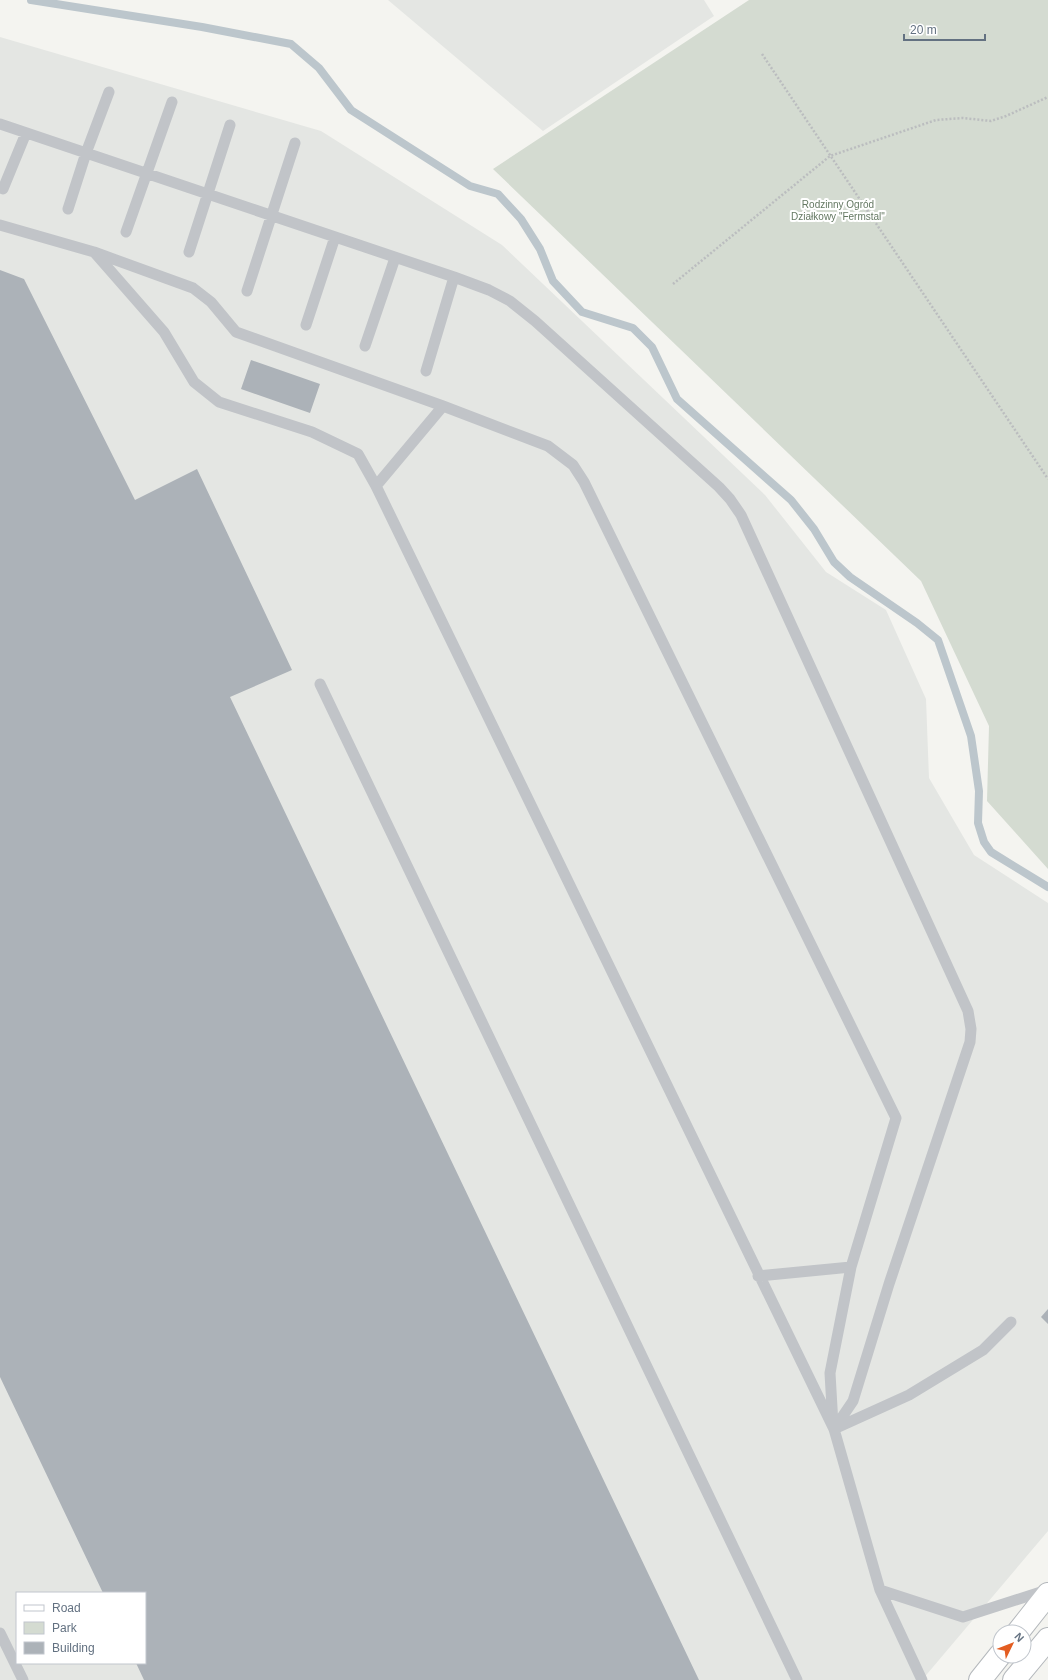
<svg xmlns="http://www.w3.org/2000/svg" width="1048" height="1680" font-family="Helvetica,sans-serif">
  <rect width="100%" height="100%" fill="#f4f4f0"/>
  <path fill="#e4e6e3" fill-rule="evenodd" d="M388,0H704L714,16L543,131Z
    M0,37L321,131L502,245L765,495L826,572L886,610L926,699L929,778L974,855L1048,903V1531L922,1680H0ZM17,1593H145V1663H17Z"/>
  <path fill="#d4dbd1" d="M749,0H1048V869L987,801L989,726L921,581L493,169Z"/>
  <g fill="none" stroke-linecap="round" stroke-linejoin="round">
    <path stroke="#bcc6cc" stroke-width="8" d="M31,0L202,27L291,44L319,68L351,110L470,186L498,194L521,219L540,249L553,281L582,312L633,328L652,347L677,399L791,500L814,529L834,562L850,577L917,623L938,640L971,736L979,791L978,823L984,842L991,852L1048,887"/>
  </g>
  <path fill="#acb2b8" d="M0,270L24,279L135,500L197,469L292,670L230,697L699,1680H144L136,1663H145V1593H103L0,1377Z
    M251,360L320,384L310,413L241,389Z
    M1048,1309V1324L1041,1317Z"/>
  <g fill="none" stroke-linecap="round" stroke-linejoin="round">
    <defs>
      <path id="primary" d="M1018,1632L1048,1594
        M980,1680L1000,1655
        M1014,1680L1048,1639"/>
    </defs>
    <use href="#primary" stroke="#b4b8bc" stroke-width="24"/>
    <path stroke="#bbbdbf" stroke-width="2.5" stroke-dasharray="2 2" stroke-linecap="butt" d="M762,54L1048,479
      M673,284L830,156L936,120L963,118L991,121L1006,116L1048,97"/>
    <path stroke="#c1c4c8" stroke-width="11" d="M0,124L454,277L489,290L510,301L535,321L719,487L730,499L741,515L968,1011L971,1029L970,1042L889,1284L853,1401L834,1429
      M3,189L26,133
      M68,209L86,153L109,92
      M0,225L94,252L193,288L211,302L236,332L443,406L548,446L573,465L584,482L896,1118L851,1267L830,1373L833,1425
      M126,232L172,102
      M94,252L164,332L194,382L219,402L312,432L358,454L376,486L834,1429L880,1590L922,1680
      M189,252L230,125
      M247,291L295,143
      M306,325L335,237
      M365,346L395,258
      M426,371L454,277
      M376,486L443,406
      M320,684L797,1680
      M758,1276L851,1267
      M834,1429L909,1395L983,1350L1011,1322
      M880,1590L963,1617L1047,1590
      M0,1633L23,1680"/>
    <use href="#primary" stroke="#fff" stroke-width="22"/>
  </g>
  <g text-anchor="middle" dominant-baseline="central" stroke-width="4" stroke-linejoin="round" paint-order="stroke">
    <g font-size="10" fill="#647862" stroke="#fff">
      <text x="838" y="204">Rodzinny Ogród<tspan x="838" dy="12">Działkowy "Fermstal"</tspan></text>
    </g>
  </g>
  <rect x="16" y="1592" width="130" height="72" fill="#ffffff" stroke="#c1c6cd"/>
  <rect x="24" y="1605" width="20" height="6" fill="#ffffff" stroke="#c1c6cd"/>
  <text x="52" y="1612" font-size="12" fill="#637181">Road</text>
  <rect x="24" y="1622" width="20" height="12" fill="#d4dbd1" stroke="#c1c6cd"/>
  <text x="52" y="1632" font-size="12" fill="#637181">Park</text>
  <rect x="24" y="1642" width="20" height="12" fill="#acb2b8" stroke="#c1c6cd"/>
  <text x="52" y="1652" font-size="12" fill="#637181">Building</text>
  <g transform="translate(1012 1644) rotate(47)"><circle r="19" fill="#ffffff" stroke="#c1c6cd"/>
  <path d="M0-3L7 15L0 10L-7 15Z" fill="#e35d21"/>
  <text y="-6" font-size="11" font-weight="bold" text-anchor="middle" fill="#637181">N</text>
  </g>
  <path d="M904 34v6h81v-6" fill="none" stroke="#637181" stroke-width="2"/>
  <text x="910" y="34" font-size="12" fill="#637181" stroke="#ffffff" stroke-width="3" paint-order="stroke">20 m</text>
</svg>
